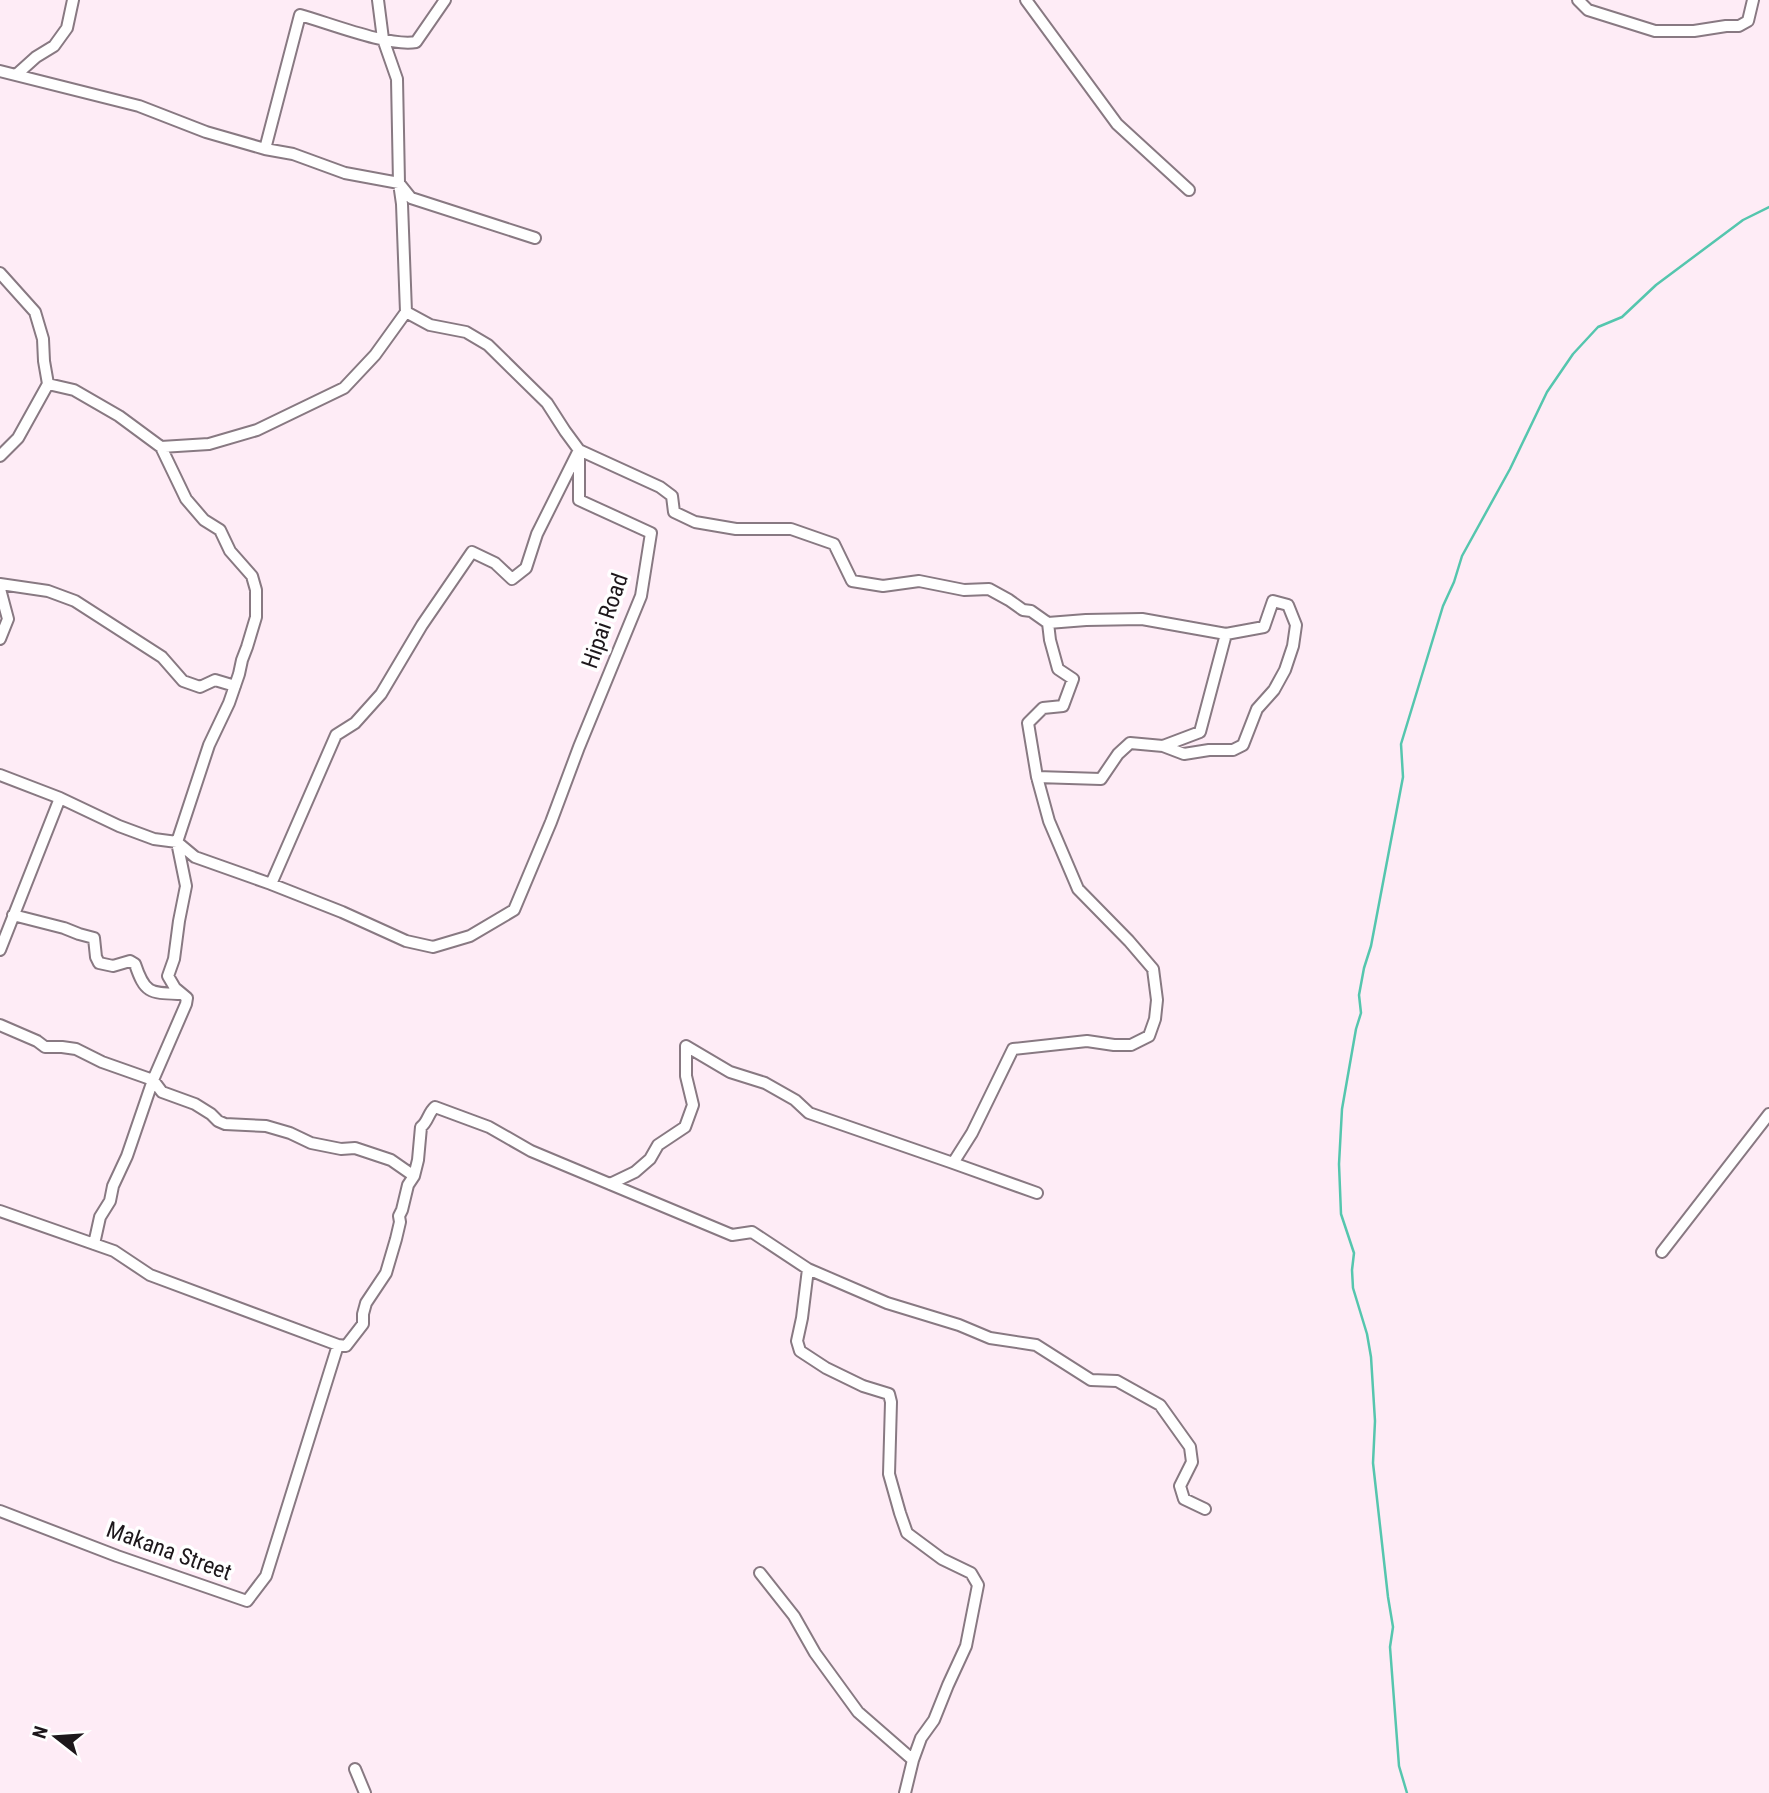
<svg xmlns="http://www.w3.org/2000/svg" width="1769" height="1793" font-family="'Roboto Condensed',sans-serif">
  <rect width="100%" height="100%" fill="#feecf6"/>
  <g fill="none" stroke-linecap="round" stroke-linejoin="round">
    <path stroke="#55c6ae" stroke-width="2.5" d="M1407,1793L1399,1766L1390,1647L1393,1627L1388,1597L1373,1463L1375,1421L1371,1357L1367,1334L1353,1288L1352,1270L1354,1253L1341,1214L1339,1164L1342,1109L1356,1029L1361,1013L1359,995L1364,968L1371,946L1403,777L1401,744L1443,606L1454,582L1462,556L1510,469L1547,392L1573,354L1598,327L1622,317L1656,285L1743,220L1769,207"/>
    <defs>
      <path id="minor" d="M1026,0L1117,124L1189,190
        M1578,0L1588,10L1655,31H1694L1726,26H1739L1748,21L1753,0
        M0,71L139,106L206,132L265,149L293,154L345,173L399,183L411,198L535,238
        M16,75L36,57L54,46L67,28L73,0
        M265,149L300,15C329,23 389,47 416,42L445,0
        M0,273L35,312L43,339L44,361L48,384L18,438L0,456
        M48,384L74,390L119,416L161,447L209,444L257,430L344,388L375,355L406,312
        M0,584L48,591L75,601L162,657L183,681L200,687L215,680L235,686
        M0,589L8,619L0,639
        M1048,623L1086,620L1142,619L1226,634
        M0,775L60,798L119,826L154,839L177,842L195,857L271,884L342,912L406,941L433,947L470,936L514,910L551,822L579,747L641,596L651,533L579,500V450L565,431L547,403L488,345L466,332L430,325L406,312L402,204L399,183L397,79L383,39L378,0
        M1037,777L1101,779L1118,754L1130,743L1163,746L1184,754L1209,750H1233L1243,745L1257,709L1274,690L1285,670L1293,646L1296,625L1288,605L1273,601L1264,627L1226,634L1200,732L1163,746
        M271,884L336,735L355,723L381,694L422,625L472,552L495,563L512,579L526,568L537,534L579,450L660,487L672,496L674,512L695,522L736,529H791L834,544L852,581L883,586L919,581L964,590L989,589L1009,600L1023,610L1031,611L1048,623L1050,640L1058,669L1073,679L1063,706L1043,708L1028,723L1037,777L1049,821L1078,889L1129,941L1153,969L1157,1000L1155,1019L1149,1036L1131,1045H1114L1087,1041L1013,1049L972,1133L953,1163L809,1113L795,1100L765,1083L730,1072L686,1046V1076L693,1105L685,1127L658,1145L650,1159L635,1172L610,1184
        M13,915L64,928L79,934L94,938L96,957L99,963L113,966L130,961L135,964C145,994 150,993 181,994
        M0,950L60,798
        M0,1025L37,1041L45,1047H62L76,1049L102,1062L153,1080L186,1004L187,998L175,988L168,976L174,959L179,921L186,886L177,842L209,745L229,703L239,674L242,660L247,647L256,617V590L252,576L230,551L220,530L204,520L186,499L161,447
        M953,1163L1037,1193
        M0,1211L114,1251L150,1275L338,1345L266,1576L247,1601L117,1556L0,1511
        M94,1244L100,1217L110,1201L113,1186L127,1156L153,1080L162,1092L195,1104L211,1114L218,1121L225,1124L266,1126L290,1133L311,1143L341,1149L355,1148L391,1160L414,1176
        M1662,1252L1769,1114
        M808,1269L802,1318L797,1341L800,1351L826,1368L863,1386L889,1394L891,1402L889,1474L900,1513L907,1533L942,1559L971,1573L978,1585L966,1646L948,1685L934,1720L921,1738L913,1760L905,1793
        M338,1345L346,1346L363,1324V1314L366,1303L386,1273L396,1239L400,1222L399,1216L402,1210L408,1185L414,1176L418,1160L421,1127C428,1122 428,1113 435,1107L489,1127L531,1151L732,1235L752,1232L808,1269L887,1303L959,1325L990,1338L1036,1345L1091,1380L1117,1381L1160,1405L1190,1447L1192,1462L1180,1486L1184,1499L1205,1509
        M760,1573L794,1616L815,1653L858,1712L913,1760
        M355,1769L365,1793"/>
    </defs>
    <use href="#minor" stroke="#887982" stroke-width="14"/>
    <use href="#minor" stroke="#fff" stroke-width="10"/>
  </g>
  <g text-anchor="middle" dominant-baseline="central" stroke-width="7" stroke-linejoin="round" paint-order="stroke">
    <g font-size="23" fill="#1d171b" stroke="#fff">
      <text transform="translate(605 621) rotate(-71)">Hipai Road</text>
      <text transform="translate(169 1551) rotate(20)">Makana Street</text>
    </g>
  </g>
  <g transform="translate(56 1737) rotate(287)" stroke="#ffffff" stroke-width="5" paint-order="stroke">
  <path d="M0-5L12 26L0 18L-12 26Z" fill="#1d171b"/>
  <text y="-10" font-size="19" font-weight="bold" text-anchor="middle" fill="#1d171b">N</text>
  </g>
</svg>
